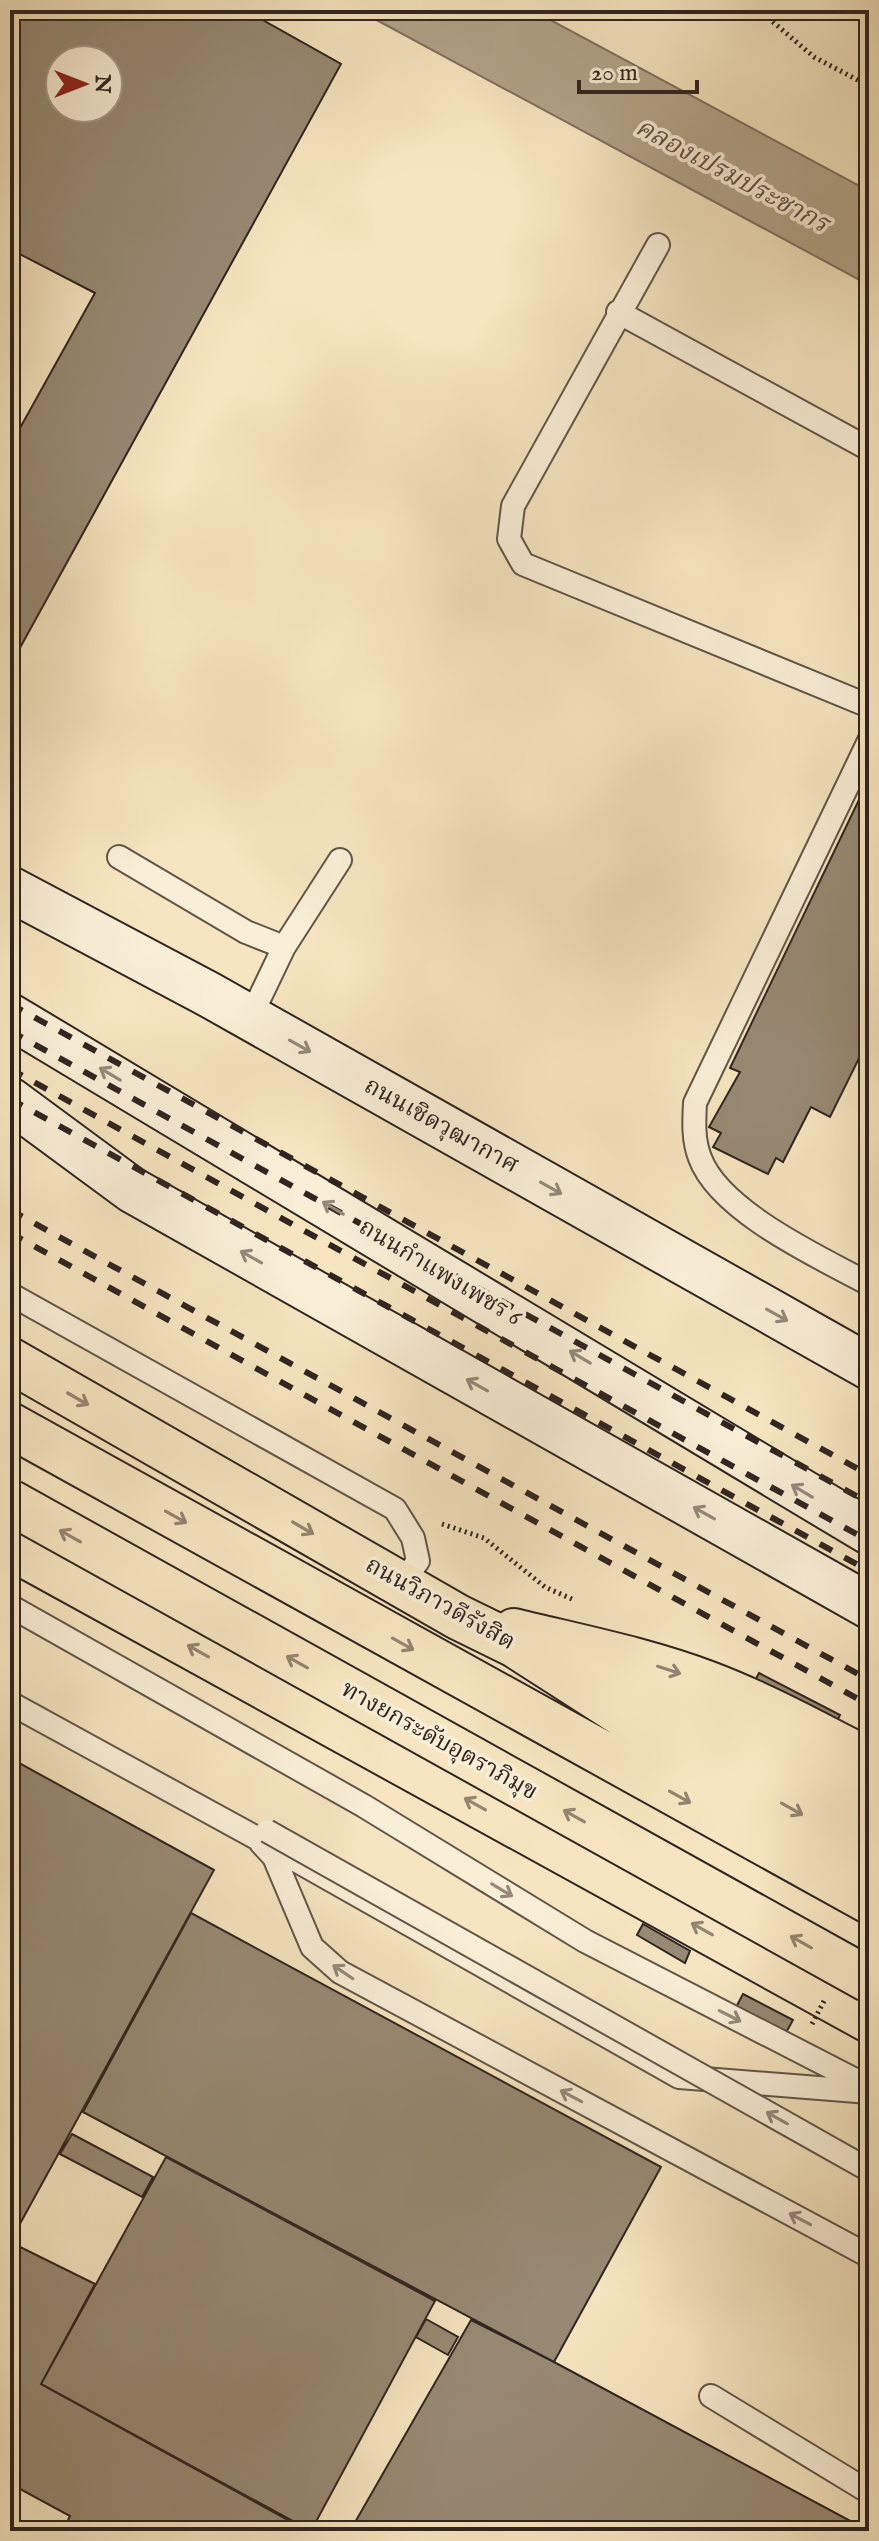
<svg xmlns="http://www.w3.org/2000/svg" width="879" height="2541" font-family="'IM FELL English','Noto Serif Thai',serif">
  <rect width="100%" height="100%" fill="#f6e5c0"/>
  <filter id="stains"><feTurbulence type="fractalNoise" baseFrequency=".0025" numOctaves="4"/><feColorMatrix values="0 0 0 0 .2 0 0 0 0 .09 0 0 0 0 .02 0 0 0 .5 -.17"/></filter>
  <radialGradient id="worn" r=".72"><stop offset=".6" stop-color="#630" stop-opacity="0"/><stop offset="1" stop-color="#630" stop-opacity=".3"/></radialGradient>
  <path fill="#b3a48a" stroke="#7f7160" stroke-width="2" d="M358,10H532L869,191V285Z"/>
  <path fill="#978973" stroke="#302520" stroke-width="2" fill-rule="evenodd" d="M10,10H245L341,64L10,666V446L95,293L10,249ZM60,60H108V108H60Z
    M869,779V1038L830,1117L811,1107L783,1162L776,1158L768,1174L713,1147L721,1133L709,1127L740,1072L730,1068Z
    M759,1673L840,1715L835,1725L754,1682Z
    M10,1758L214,1870L10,2242L95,2284L41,2384L308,2531H63L70,2516L11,2484L10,2487Z
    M191,1913L661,2167L554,2362L83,2112Z
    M643,1924L690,1951L685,1963L637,1935Z
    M743,1994L793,2020L783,2038L734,2011Z
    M72,2134L153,2177L142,2197L60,2154Z
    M166,2157L435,2301L311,2531L41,2384Z
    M426,2319L458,2337L448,2355L416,2337Z
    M471,2320L554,2362L869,2531H350Z"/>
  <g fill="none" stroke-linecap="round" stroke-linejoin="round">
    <defs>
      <path id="lane" d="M658,245L513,506L509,539L523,564L869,706
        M618,312L869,449
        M869,741L695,1103C694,1122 693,1140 700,1158C720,1212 821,1258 869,1284
        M119,857L246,932L284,947
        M250,1018L284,947L340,860
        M10,1294L395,1509L413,1538L418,1561L401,1584
        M10,1606L364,1806L585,1941L869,2087
        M10,1703L253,1836L679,2077L869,2092
        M261,1843L274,1857L312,1947L340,1972L869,2256
        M711,2396L869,2492"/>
      <path id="secondary" d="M10,889L208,994L869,1367
        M10,1016L869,1532
        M10,1100L132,1190L869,1606"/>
      <path id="highway" d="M10,1360L458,1617L515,1645L652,1733L869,1851
        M10,1425L869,1901
        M10,1547L869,2020
        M514,1631C579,1647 646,1660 709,1684C764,1705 817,1734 869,1761
        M619,1683L670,1702L869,1808"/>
    </defs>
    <use href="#lane" stroke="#625548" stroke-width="26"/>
    <use href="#secondary" stroke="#302520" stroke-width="48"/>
    <use href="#highway" stroke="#302520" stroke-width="48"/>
    <path stroke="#302520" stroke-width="5" stroke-dasharray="2 4" stroke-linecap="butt" d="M759,10L814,57L869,86
      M442,1524L484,1538L545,1587L574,1600"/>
    <use href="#lane" stroke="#f9eed6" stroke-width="22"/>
    <use href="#secondary" stroke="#f9eed6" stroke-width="44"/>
    <use href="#highway" stroke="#f6e5c0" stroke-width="44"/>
    <path stroke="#302520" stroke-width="6" stroke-dasharray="14 14" stroke-linecap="butt" d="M10,1004L869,1475
      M10,1031L869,1503
      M10,1069L869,1541
      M10,1099L869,1571
      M10,1210L869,1680
      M10,1233L869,1705"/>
    <defs>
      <path id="lane-bridge" d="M267,1831L869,2170"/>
      <path id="highway-bridge" d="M10,1502L869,1980"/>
    </defs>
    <use href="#lane-bridge" stroke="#625548" stroke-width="26" stroke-linecap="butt"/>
    <use href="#highway-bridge" stroke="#302520" stroke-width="48" stroke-linecap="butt"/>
    <path stroke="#302520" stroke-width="5" stroke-dasharray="2 4" stroke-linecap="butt" d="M862,1929L869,1916
      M812,2024L824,2001"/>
    <use href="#lane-bridge" stroke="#f9eed6" stroke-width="22"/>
    <use href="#highway-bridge" stroke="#f6e5c0" stroke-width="44"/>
  </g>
  <defs><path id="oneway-shaft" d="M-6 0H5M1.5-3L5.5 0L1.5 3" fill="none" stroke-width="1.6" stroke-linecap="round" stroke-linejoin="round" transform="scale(2)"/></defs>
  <g stroke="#948a7b">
    <use href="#oneway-shaft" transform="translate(300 1046) rotate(29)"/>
    <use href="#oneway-shaft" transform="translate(110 1074) rotate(-149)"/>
    <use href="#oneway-shaft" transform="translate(551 1188) rotate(29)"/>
    <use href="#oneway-shaft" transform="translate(333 1208) rotate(-149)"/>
    <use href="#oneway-shaft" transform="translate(251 1257) rotate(-151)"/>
    <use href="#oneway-shaft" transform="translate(777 1315) rotate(29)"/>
    <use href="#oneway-shaft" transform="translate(580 1357) rotate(-149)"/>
    <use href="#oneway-shaft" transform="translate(477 1385) rotate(-151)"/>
    <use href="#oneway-shaft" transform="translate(802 1491) rotate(-149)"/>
    <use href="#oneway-shaft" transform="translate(704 1513) rotate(-151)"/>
    <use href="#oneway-shaft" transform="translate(502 1890) rotate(31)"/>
    <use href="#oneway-shaft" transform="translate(343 1972) rotate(-146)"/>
    <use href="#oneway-shaft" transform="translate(730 2016) rotate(27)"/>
    <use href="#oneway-shaft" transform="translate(571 2096) rotate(-152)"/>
    <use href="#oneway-shaft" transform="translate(777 2118) rotate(-151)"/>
    <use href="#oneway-shaft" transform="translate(800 2219) rotate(-152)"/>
  </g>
  <g stroke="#938570">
    <use href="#oneway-shaft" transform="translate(78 1399) rotate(30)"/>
    <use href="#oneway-shaft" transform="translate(176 1517) rotate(29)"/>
    <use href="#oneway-shaft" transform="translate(303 1528) rotate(30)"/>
    <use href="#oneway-shaft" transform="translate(70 1536) rotate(-151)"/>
    <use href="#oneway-shaft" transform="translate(403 1644) rotate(29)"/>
    <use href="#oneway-shaft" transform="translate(198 1651) rotate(-151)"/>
    <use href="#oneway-shaft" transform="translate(297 1662) rotate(-151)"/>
    <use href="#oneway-shaft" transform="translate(669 1670) rotate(18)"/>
    <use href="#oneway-shaft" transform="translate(680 1797) rotate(29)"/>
    <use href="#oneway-shaft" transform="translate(475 1804) rotate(-151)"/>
    <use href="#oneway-shaft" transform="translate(792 1809) rotate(29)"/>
    <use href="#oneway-shaft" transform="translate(574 1816) rotate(-151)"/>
    <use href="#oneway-shaft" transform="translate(702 1929) rotate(-151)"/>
    <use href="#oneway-shaft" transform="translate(801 1942) rotate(-151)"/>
  </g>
  <g text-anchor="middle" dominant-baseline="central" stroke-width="7" stroke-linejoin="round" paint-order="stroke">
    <g font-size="24" fill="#302520" stroke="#f9eed6">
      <text transform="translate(441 1126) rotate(29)">ถนนเชิดวุฒากาศ</text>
      <text transform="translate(440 1273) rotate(31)">ถนนกำแพงเพชร 6</text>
      <text transform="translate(440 1604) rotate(29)">ถนนวิภาวดีรังสิต</text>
      <text transform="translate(439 1741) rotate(29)">ทางยกระดับอุตราภิมุข</text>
    </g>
    <g font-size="26" font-style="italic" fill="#5e5145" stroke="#f9eed6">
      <text transform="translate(732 176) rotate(28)">คลองเปรมประชากร</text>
    </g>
  </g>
  <rect width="879" height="2541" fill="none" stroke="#f6e5c0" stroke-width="40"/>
  <rect x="12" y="12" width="855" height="2517" fill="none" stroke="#302520" stroke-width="4"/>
  <rect x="20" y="20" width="839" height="2501" fill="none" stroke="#302520" stroke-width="2"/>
  <g transform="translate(84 84) rotate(90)"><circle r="38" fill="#f9eed6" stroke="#a99e8d" stroke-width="2"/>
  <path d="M0-6L14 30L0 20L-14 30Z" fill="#8f2418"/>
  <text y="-12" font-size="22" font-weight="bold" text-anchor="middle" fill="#302520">N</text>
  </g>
  <path d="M579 80v12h118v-12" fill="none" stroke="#302520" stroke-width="4"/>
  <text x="591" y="80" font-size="24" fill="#302520" stroke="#f9eed6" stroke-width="6" paint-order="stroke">20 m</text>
  <rect width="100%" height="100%" filter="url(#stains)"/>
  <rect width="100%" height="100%" fill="url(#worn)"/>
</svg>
